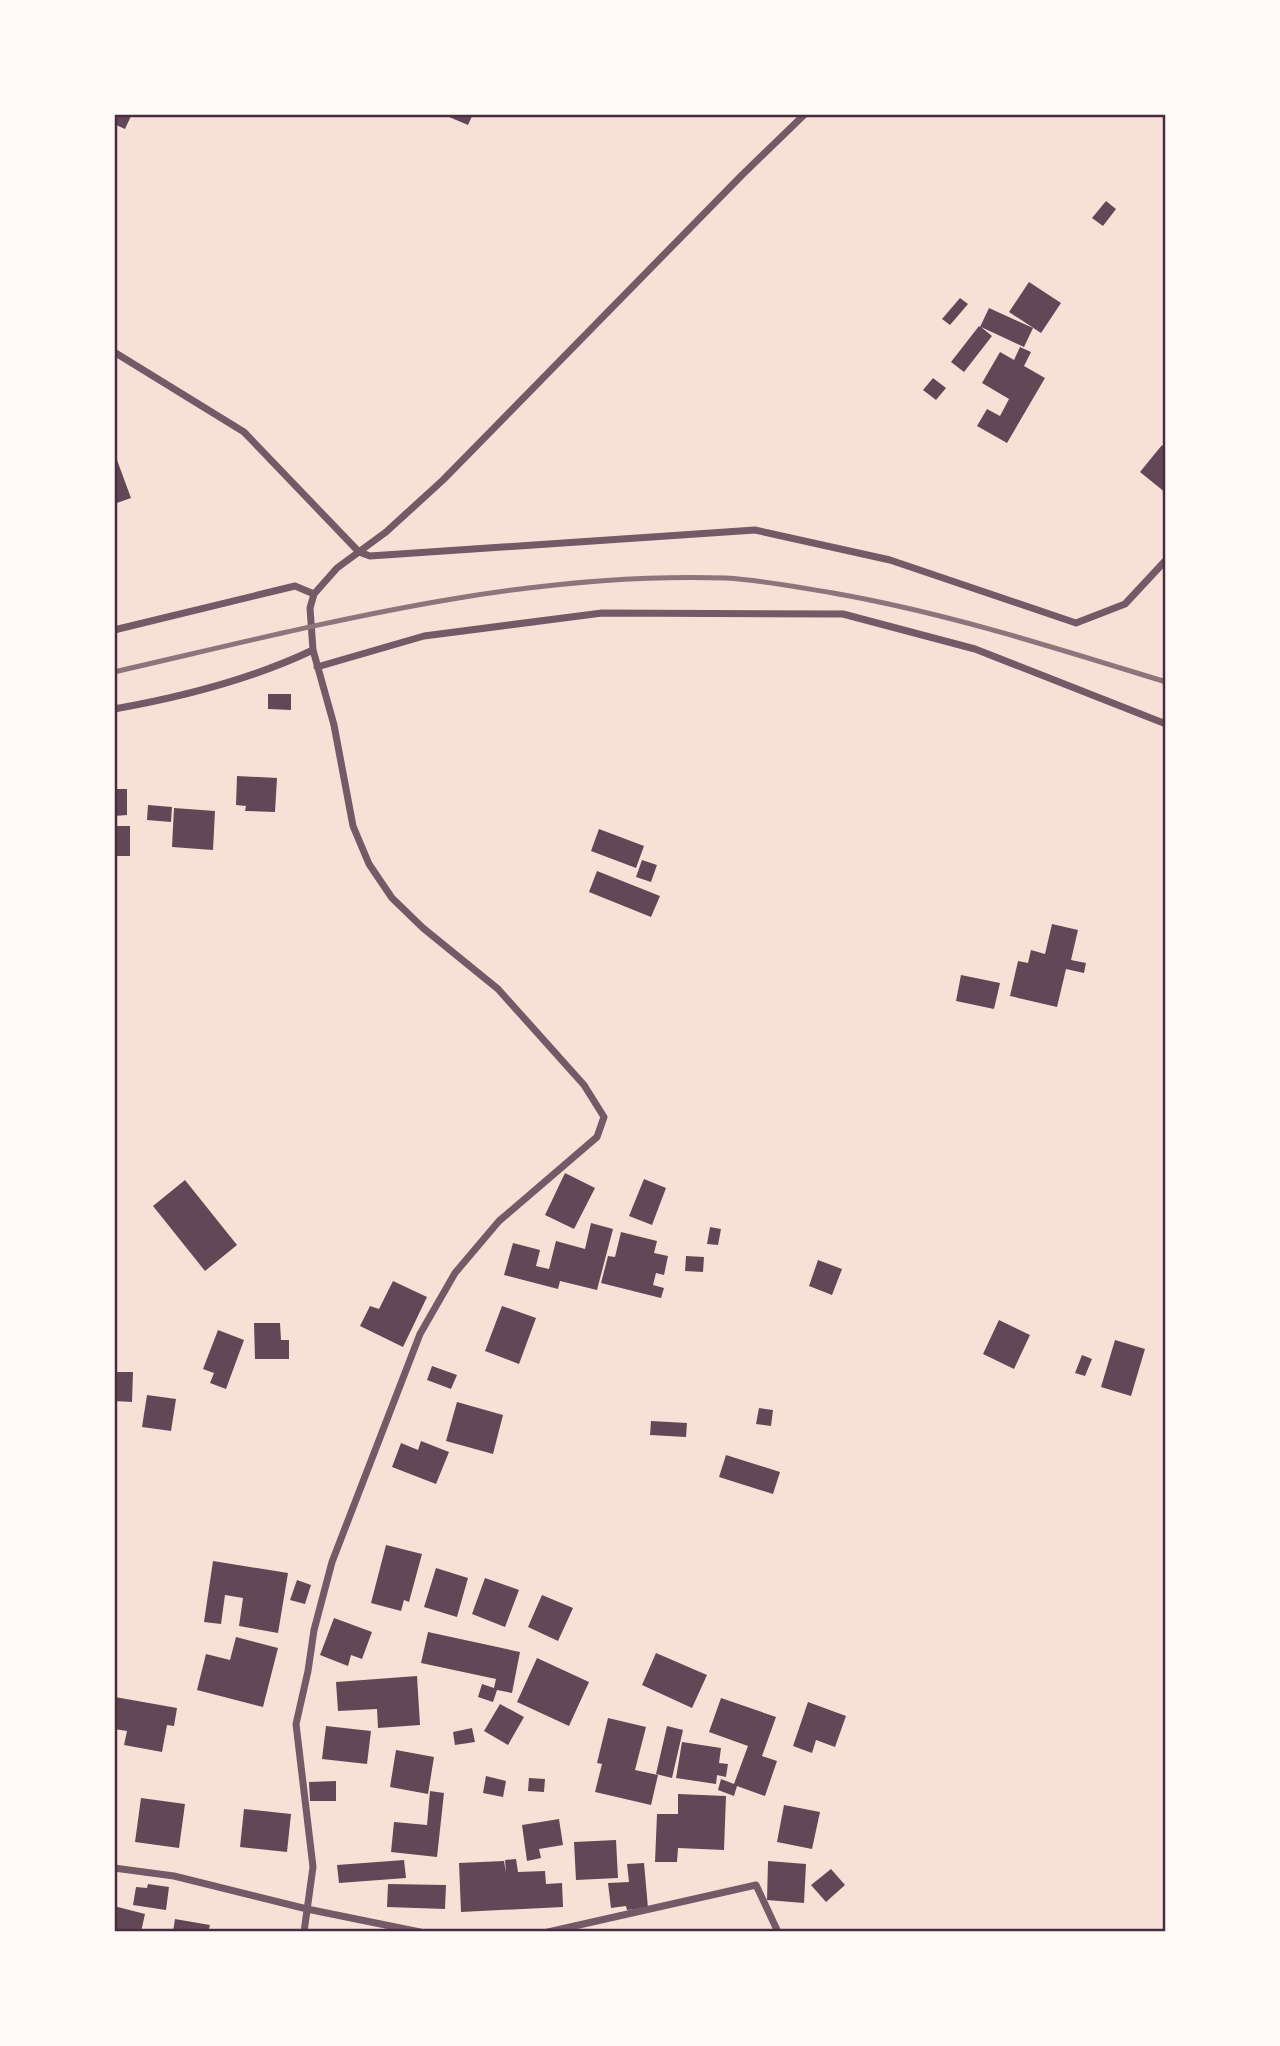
<svg xmlns="http://www.w3.org/2000/svg" width="1280" height="2046" font-family="'IBM Plex Sans',sans-serif">
  <rect width="100%" height="100%" fill="#f7e1d7"/>
  <path fill="#644757" d="M114,114H132L125,129L114,124Z
    M442,114H473L468,125Z
    M1106,201L1116,209L1103,226L1092,218Z
    M1029,282L1061,303L1041,333L1009,312Z
    M960,298L968,304L950,325L942,319Z
    M989,308L1033,328L1024,347L981,327L992,336L964,372L951,362L979,326L980,327Z
    M1020,347L1031,352L1024,366L1045,378L1007,443L977,426L987,409L1000,416L1009,399L982,383L1000,352L1014,360Z
    M933,378L946,388L936,400L923,390Z
    M1162,445L1166,449V493L1140,472Z
    M117,460L131,498L114,504V461Z
    M268,694H291V710L268,709Z
    M237,776L277,778L275,812L245,811L246,806L236,805Z
    M114,789H127V815L114,816Z
    M148,805L172,807L171,822L147,820Z
    M174,808L215,811L213,850L172,847Z
    M114,826H130V856H114Z
    M599,829L644,846L636,868L591,851Z
    M642,860L657,865L651,882L636,877Z
    M597,871L660,896L651,917L589,892Z
    M1052,924L1078,930L1071,960L1086,963L1084,973L1066,969L1057,1007L1010,996L1018,961L1028,963L1031,950L1045,954Z
    M961,975L1000,983L994,1009L956,1001Z
    M565,1173L595,1188L574,1229L545,1215Z
    M644,1179L666,1188L652,1225L629,1216Z
    M185,1180L237,1245L205,1271L153,1206Z
    M591,1223L613,1229L597,1290L560,1281L558,1289L504,1275L513,1243L540,1250L536,1266L549,1269L556,1241L585,1249Z
    M710,1227L721,1229L718,1245L707,1244Z
    M621,1232L657,1241L654,1253L668,1256L664,1275L656,1273L653,1285L664,1288L661,1298L601,1283L608,1256L615,1257Z
    M686,1256L704,1257L703,1272L685,1271Z
    M818,1260L842,1269L832,1295L809,1286Z
    M393,1281L427,1297L403,1347L360,1326L370,1306L379,1309Z
    M502,1306L536,1318L519,1364L485,1351Z
    M999,1320L1030,1335L1014,1369L983,1354Z
    M254,1323H280L281,1340H289V1359H255Z
    M218,1330L244,1340L226,1389L210,1383L214,1373L203,1369Z
    M1115,1340L1145,1349L1131,1396L1101,1387Z
    M1082,1355L1092,1359L1085,1376L1075,1373Z
    M432,1366L457,1375L451,1389L427,1380Z
    M114,1372H133L132,1402L114,1401Z
    M147,1395L176,1399L171,1431L142,1427Z
    M457,1402L503,1415L493,1454L446,1441Z
    M759,1408L773,1410L771,1426L756,1424Z
    M651,1421L687,1423L686,1437L650,1435Z
    M421,1441L449,1452L436,1484L392,1467L401,1443L418,1450Z
    M726,1455L780,1472L773,1494L719,1477Z
    M386,1545L422,1554L409,1602L404,1600L401,1611L371,1603Z
    M213,1561L288,1573L278,1633L239,1626L243,1598L225,1595L221,1624L204,1622Z
    M436,1568L468,1578L457,1617L424,1607Z
    M485,1578L519,1590L505,1627L472,1614Z
    M297,1580L311,1585L305,1604L290,1600Z
    M542,1595L573,1608L558,1641L528,1627Z
    M334,1618L372,1632L362,1659L351,1655L348,1666L320,1655Z
    M428,1632L520,1652L512,1693L497,1690L493,1702L478,1697L482,1684L494,1688L496,1679L421,1663Z
    M236,1637L278,1648L263,1707L197,1690L206,1654L230,1660Z
    M656,1653L707,1675L692,1708L642,1685Z
    M537,1658L589,1682L569,1726L517,1702Z
    M417,1676L420,1725L378,1728L377,1709L338,1711L336,1682Z
    M115,1697L177,1708L174,1726L167,1725L162,1752L124,1745L127,1731L114,1729Z
    M721,1698L776,1717L762,1756L777,1761L765,1796L737,1786L734,1796L718,1790L721,1779L734,1784L748,1746L709,1732Z
    M808,1702L846,1716L835,1747L816,1740L812,1753L793,1746Z
    M500,1704L524,1717L508,1745L484,1731Z
    M608,1718L646,1727L635,1770L658,1775L651,1805L595,1792L602,1764L597,1763Z
    M326,1726L371,1731L367,1764L322,1759Z
    M667,1726L683,1730L672,1778L656,1774Z
    M472,1728L475,1742L455,1745L453,1732Z
    M682,1742L721,1748L719,1763L728,1764L726,1777L717,1775L716,1784L676,1778Z
    M396,1750L434,1757L428,1794L390,1787Z
    M486,1776L506,1781L503,1797L483,1793Z
    M529,1778L545,1779L544,1792L528,1791Z
    M336,1781V1801H310L309,1782Z
    M430,1791L444,1793L437,1857L391,1852L394,1822L427,1825Z
    M678,1794L726,1796L724,1850L678,1848L677,1862H655L657,1814H678Z
    M141,1798L185,1804L179,1848L135,1842Z
    M784,1805L820,1812L812,1849L777,1842Z
    M244,1809L291,1814L287,1852L240,1847Z
    M559,1819L563,1845L539,1849L541,1858L527,1861L522,1825Z
    M616,1840L618,1878L576,1880L574,1842Z
    M516,1859L518,1872L545,1871L546,1884L562,1883L563,1907L461,1912L459,1863L504,1861L506,1873L505,1860Z
    M404,1860L406,1878L339,1883L337,1865Z
    M768,1861L806,1864L804,1903L767,1900Z
    M644,1863L648,1908L627,1910L626,1906L611,1908L608,1883L629,1882L627,1864Z
    M831,1869L845,1885L826,1902L811,1885Z
    M148,1884L169,1887L166,1910L133,1905L136,1887L147,1888Z
    M388,1884L446,1885L445,1909L387,1907Z
    M114,1906L145,1914L141,1932H114Z
    M175,1919L210,1925L208,1932H173Z"/>
  <g fill="none" stroke-linecap="round" stroke-linejoin="round">
    <path stroke="#755966" stroke-width="7" d="M114,352L244,432L359,552L370,556L755,530L890,560L1076,623L1125,604L1166,560
      M114,630L295,586L314,594
      M317,667L424,636L602,613L843,614L975,649L1166,724
      M114,709C182,697 250,680 313,650
      M114,1868L174,1876L307,1909L420,1932
      M304,1932L313,1867L296,1724L308,1671L314,1630L332,1562L420,1334L455,1273L499,1221L597,1137L604,1117L584,1085L498,989L423,928L392,898L369,864L353,826L334,725L313,650L310,608L314,594L337,568L386,532L443,480L742,175L805,114
      M548,1932L756,1885L778,1932"/>
    <path stroke="#8f747c" stroke-width="5" d="M114,672C315,626 517,571 726,578C761,580 797,587 833,593C947,613 1056,648 1166,682"/>
  </g>
  <rect width="1280" height="2046" fill="none" stroke="#fffaf5" stroke-width="231"/>
  <rect x="116" y="116" width="1048" height="1814" fill="none" stroke="#4a2c40" stroke-width="2.5"/>
</svg>
